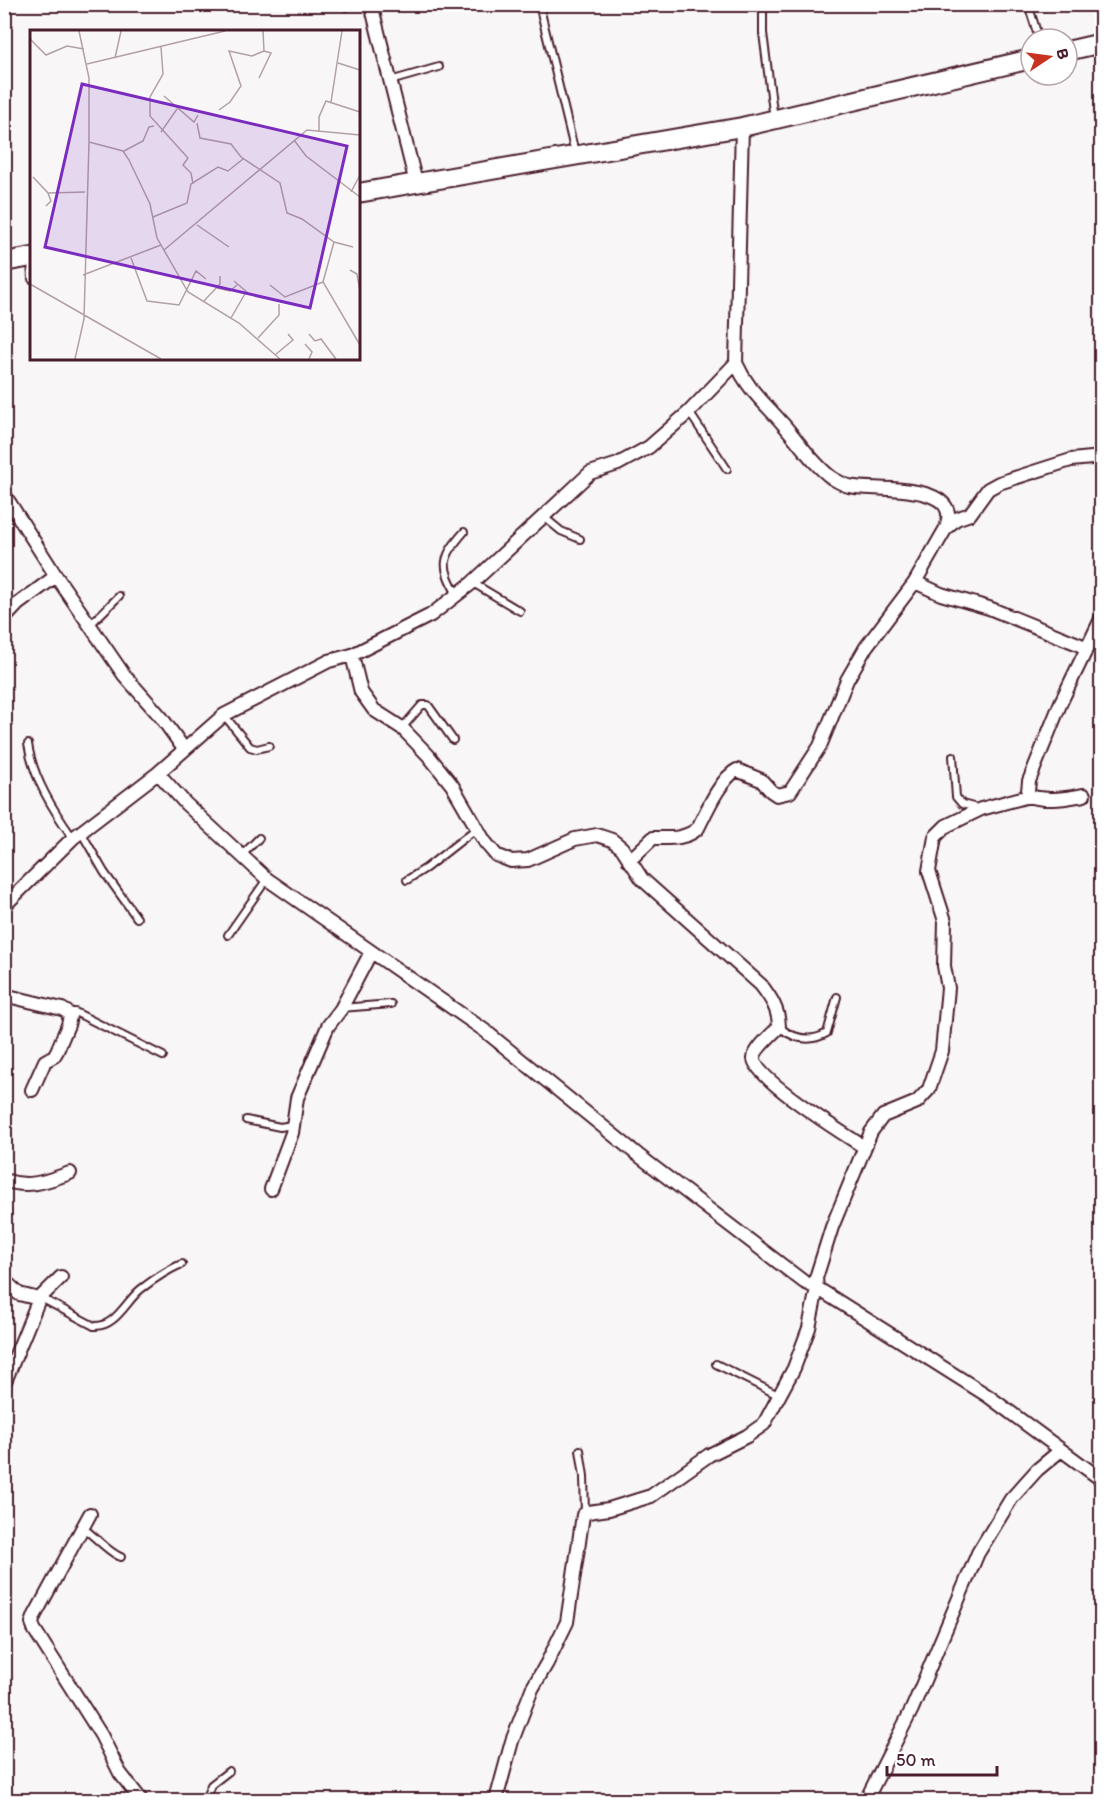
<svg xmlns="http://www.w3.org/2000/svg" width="1106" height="1805" font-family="Itim,sans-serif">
  <rect width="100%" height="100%" fill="#f8f6f7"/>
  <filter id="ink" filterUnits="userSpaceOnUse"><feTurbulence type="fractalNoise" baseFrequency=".0167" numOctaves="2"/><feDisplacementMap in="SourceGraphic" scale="12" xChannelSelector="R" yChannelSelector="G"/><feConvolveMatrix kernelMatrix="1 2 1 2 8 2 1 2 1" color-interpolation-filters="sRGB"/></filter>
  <g filter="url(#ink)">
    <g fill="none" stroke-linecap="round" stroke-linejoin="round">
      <defs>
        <path id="lane" d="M539,4L575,153
          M763,4V33L774,119
          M1028,4L1039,39
          M346,7L350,4
          M390,81L439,67
          M31,261L32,279
          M689,412L727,469
          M544,517L561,531L580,539
          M473,583L520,611
          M457,594C440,566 442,557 464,532
          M90,625L119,596
          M224,715L250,747L257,749L269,746
          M402,728L422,705H428L453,740
          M28,744C33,778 53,810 73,838
          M953,756L956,797L962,804L977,808
          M81,832L104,872L137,918
          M242,855L259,838
          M407,880L426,868L477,828
          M228,935L267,879
          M341,1008L391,1004
          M68,1012H75L163,1056
          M779,1027C794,1039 810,1043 827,1033L837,997
          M246,1120L280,1127L292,1125
          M41,1298L94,1326C116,1327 126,1301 141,1289C154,1279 167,1270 182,1264
          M716,1364L780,1396
          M580,1450L584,1476L585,1513
          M83,1528C95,1536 109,1553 121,1557
          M205,1800L211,1785L229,1771"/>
        <path id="street" d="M371,4L416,183
          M736,363C748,390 764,402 783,424C799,442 813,464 832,478C837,481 844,485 849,486C872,492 964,480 946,528
          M4,494L56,576L124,675L161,717L184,749
          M915,582L941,594L989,608L1088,648
          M4,619L18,604L56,576
          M352,655L361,692L374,710L402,728L428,755L452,785L485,842L496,855L511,861L528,860L575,839L597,835L612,840L622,848L642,879L761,985C771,998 779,1010 779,1027C773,1033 753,1051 754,1059C757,1080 844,1134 864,1147
          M158,773L186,804L267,879L484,1030L638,1155L804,1282L817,1288L988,1396L1102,1480
          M1084,795C1065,798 1048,802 1029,796L1028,791L1029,781L1061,702L1102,617
          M629,861L653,838C667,838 686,840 698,828C706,812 721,778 737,770L761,780L771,791L777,795L790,792L820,746L847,680L866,647L915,582L946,528L956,519L970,514L988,489L999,483L1071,460L1102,457
          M4,906L73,838L158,773L224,715L329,661L352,655L431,615L472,583L590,473L618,464L649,447L689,412L736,363L742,127
          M4,995L62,1009L67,1012L70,1016L68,1025L57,1051L54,1056L45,1061L32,1090
          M4,1180C29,1189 47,1181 70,1173
          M271,1189L292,1133L297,1098L328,1026L341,1009L371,952
          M4,1280L19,1294L39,1299
          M4,1384L39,1299L61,1277
          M90,1514L35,1615L32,1623L34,1629L101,1735L120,1773L141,1800
          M496,1800L512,1741L532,1689L547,1663L567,1622L583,1515L588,1512L609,1509L651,1496L709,1455L747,1436L764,1424L794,1368L809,1328L817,1288L816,1278L832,1227L871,1132L883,1116L917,1102L929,1089L942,1051L948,988L944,966L945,921L929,871L935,837L946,826L981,809L1029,796
          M866,1800L912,1709L978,1553L1011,1499L1037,1470L1061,1450"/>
        <path id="secondary" d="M1067,51L1102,43
          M358,193L742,127L1031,59
          M4,262L32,257"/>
      </defs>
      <use href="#lane" stroke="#4a1f2b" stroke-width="10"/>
      <use href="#street" stroke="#4a1f2b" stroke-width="16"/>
      <use href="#secondary" stroke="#4a1f2b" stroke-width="22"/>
      <use href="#lane" stroke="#fff" stroke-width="6"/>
      <use href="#street" stroke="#fff" stroke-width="12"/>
      <use href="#secondary" stroke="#fff" stroke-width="18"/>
    </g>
  </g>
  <g transform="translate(30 30)">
    <rect width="330" height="330" fill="#f8f6f7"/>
    <path fill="none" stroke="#b2a0a5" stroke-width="1.5" d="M0,9L16,25L37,16L54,19M131,17L133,44L120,67V86L158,128L153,135L161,143L163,154M85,28L91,1M308,33L330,40M57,34L195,1M229,48L241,23L234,21M134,66L164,92L168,85M301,72L312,1M189,80L200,72L211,56L199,21L222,26L234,21L233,1M167,93L170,108L201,114L211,127L250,153L257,183L272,189L304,212L323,217M289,101V87L296,71L330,82M131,102L147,79M264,110L276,126L330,167M59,112L93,121L99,130L120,174L127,208L158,262L209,293L250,329M94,121L113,111L119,97L124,96M3,147L18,163L21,171L16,176M321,162L330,145M18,163L55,162M123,187L157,173L161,154L188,137L198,141L213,129M167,195L199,217M304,212L293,252L330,315M134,220L277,100L330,105M101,228L117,271L149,275L166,241L176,249M320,240L327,244L330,261M53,245L131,215M204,251L218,263M0,254L131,329M240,255L255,267L293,252M187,258L200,261L207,255M173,272L190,254V246M201,288L216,262M279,304L285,311L291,309L306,329M228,308L249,285V274M275,314L282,322L279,329M245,325L263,310L258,304M45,329L54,289L59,112V48L49,1"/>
    <path fill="#7b2cbf" fill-opacity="0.15" stroke="#7b2cbf" stroke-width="3" d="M52,54L317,116L280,278L15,217Z"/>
    <rect width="330" height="330" fill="none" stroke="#4a1f2b" stroke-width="3"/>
  </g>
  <rect width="1106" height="1805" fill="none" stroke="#fff" stroke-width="24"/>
  <rect x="12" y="12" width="1082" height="1781" fill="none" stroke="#4a1f2b" stroke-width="2" filter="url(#ink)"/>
  <g transform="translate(1049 57) rotate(77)"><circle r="28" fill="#ffffff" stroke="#b7a5aa" stroke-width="1.5"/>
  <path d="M0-4.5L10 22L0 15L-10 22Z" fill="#c8321e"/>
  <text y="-9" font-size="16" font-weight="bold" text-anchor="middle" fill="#4a1f2b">B</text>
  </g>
  <path d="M887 1766v9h110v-9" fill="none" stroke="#4a1f2b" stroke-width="3"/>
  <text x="896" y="1766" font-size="18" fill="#4a1f2b" stroke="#ffffff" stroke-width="4.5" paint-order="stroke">50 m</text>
</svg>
